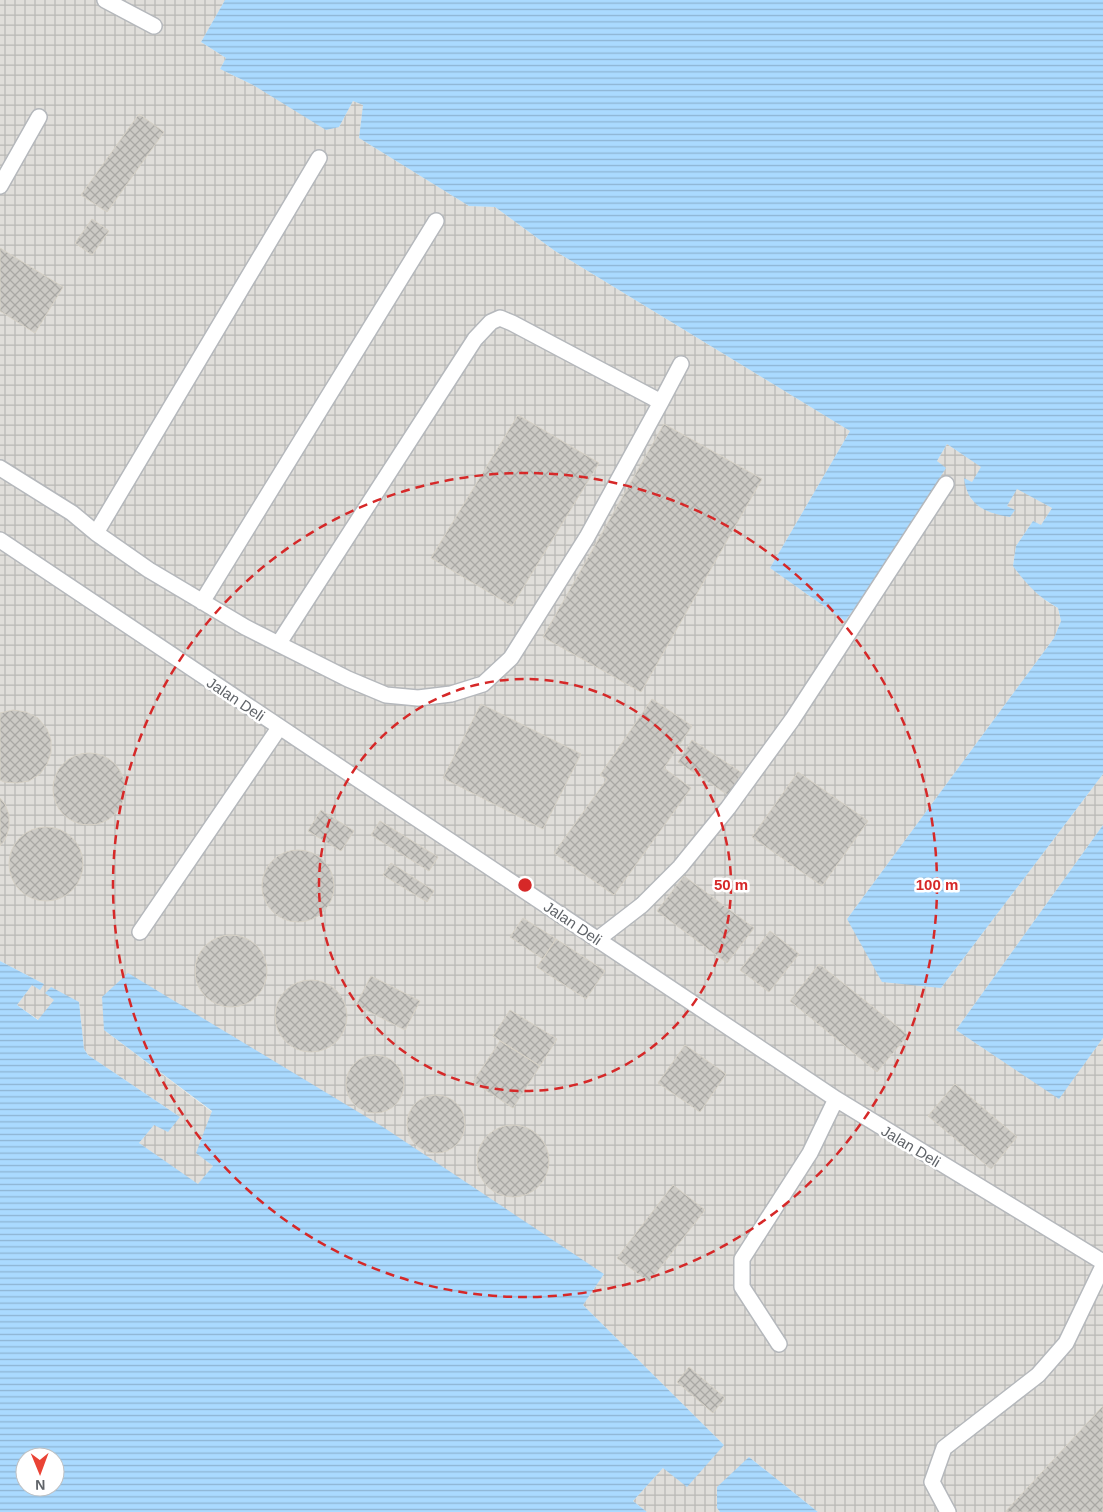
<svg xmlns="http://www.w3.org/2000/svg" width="1103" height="1512" font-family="Arial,sans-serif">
  <defs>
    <pattern id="industrial-grid" width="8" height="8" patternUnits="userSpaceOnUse" patternTransform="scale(1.25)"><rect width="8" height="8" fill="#e0deda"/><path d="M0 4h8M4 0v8" fill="none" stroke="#b9b8b5"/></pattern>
    <pattern id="water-rules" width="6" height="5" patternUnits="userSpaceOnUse" patternTransform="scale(1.25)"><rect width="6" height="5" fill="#aadaff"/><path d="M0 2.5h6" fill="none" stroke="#8eb4d2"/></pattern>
    <pattern id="building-cross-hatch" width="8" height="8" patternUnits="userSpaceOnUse" patternTransform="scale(1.25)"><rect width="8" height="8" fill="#cccac5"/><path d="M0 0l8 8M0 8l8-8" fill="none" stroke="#a9a8a4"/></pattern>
  </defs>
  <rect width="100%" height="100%" fill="#f1efe8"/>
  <path fill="url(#industrial-grid)" d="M0,0H225L201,42L226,58L220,69L339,127L353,101L363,105L359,138L469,206L495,207L555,251L850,431L770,568L845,621L872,585L945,469L937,461L947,444L982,467L972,482L965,479L971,499L983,509L1007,506L1017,488L1052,508L1041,525L1033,521L1016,546L1013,565L1046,601L1058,608L1061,621L1054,638L847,919L941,988L1103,774V825L956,1030L1059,1098L1103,1038V1512H818L749,1457L717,1508L720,1512H647L633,1501L663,1468L724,1445L583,1305L604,1274L104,1030L212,1112L197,1153L213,1166L198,1185L139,1143L154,1125L180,1117L88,1055L84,1049L79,1002L55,1000L39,1020L17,1005L32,985L44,984L0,961Z"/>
  <path fill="url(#water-rules)" fill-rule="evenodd" d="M225,0H1103V774L941,988L882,982L847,919L1054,638L1061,621L1058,608C1037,596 1027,585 1013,566L1016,546L1033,521L1041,525L1052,508L1017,489L1007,506L1015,510L1010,517C985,513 967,505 964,478L972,482L981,467L947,444L937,461L946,468L872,585L845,621L770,568L850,431L555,251L495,207L469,206L359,138L363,105L353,101L339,127L326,130L253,85L220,69L226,58L201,42Z
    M1103,825V1038L1059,1099L956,1030Z
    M0,961L44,984L40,990L32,985L17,1005L38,1020L54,1000L45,993L51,987L79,1002L84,1049L88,1055L180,1117L168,1132L154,1125L139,1143L198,1184L213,1166L196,1153L212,1111L104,1030L102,997L128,973L383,1127L604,1274L583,1305L724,1445L687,1487L663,1468L633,1501L647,1512H0ZM25,1457H55V1487H25Z
    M749,1457L818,1512H720L717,1508V1487Z"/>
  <path fill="url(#building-cross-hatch)" stroke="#d6d1c6" d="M139,114L164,132L107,212L81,195Z
    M92,219L109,231L92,255L75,243Z
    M0,248L63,287L35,333L0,311Z
    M518,415L599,463L512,606L431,558Z
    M664,424L762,479L641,692L543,637Z
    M652,699L692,726L664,768L691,788L614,895L554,853L607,779L600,775Z
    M481,704L581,754L543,829L443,778Z
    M13,710L26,712L38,718L47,729L51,740V753L47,764L40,774L29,781L17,783L4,782L0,780V713Z
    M692,740L742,773L728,795L678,762Z
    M53 789a36 36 0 1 1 72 0a36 36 0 1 1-72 0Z
    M798,772L868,821L822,886L752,837Z
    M0,798L5,804L9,815V828L5,840L0,846Z
    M321,810L354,831L341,851L308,831Z
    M380,821L438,857L429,871L371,835Z
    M9 864a37 37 0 1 1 74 0a37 37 0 1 1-74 0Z
    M262 886a36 36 0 1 1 72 0a36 36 0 1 1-72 0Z
    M391,863L434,891L427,902L383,875Z
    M684,876L754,928L727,963L657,911Z
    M523,918L556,939L543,959L510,937Z
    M770,931L799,954L769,992L740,970Z
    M195 971a36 36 0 1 1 72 0a36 36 0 1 1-72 0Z
    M556,939L605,971L586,999L537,967Z
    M819,964L908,1035L877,1072L790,1001Z
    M371,976L420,1001L405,1030L356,1005Z
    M275 1016a36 36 0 1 1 72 0a36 36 0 1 1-72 0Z
    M510,1010L557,1039L540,1066L493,1036Z
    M500,1041L540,1066L513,1108L473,1082Z
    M685,1045L726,1074L700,1112L658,1083Z
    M346 1084a29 29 0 1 1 58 0a29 29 0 1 1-58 0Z
    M955,1084L1017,1137L991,1169L928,1116Z
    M407 1124a29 29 0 1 1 58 0a29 29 0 1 1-58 0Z
    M477 1161a36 36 0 1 1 72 0a36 36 0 1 1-72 0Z
    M673,1185L705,1210L649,1282L617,1258Z
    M689,1367L725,1398L713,1413L677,1382Z
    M1103,1406V1512H1007L1006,1511Z"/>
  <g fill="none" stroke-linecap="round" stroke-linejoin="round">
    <defs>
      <path id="lane" d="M105,0L154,26
        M0,186L39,117
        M0,468L72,513L96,533L149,570L245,627L348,679L386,695L418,698L451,694L483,684L511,658L587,537L661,402L681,364
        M96,533L319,158
        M0,540L836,1099L1103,1262
        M202,602L436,221
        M279,643L475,339L491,322L500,318L512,323L661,402
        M140,932L279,728
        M598,939L642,905L680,867L728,808L792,720L946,484
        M779,1344L742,1287V1259L810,1153L836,1099
        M948,1512L932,1482L944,1448L1038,1375L1066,1343L1103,1266"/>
    </defs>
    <use href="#lane" stroke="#b5b8bc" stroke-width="18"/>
    <use href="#lane" stroke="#fff" stroke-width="15"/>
  </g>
  <g fill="none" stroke="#d62828" stroke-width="2.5" stroke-dasharray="9 6">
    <circle cx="525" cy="885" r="206"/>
    <circle cx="525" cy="885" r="412"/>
  </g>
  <g text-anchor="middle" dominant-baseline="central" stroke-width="5" stroke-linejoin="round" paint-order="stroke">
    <g font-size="15" fill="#5f6368" stroke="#fff">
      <text transform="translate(236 699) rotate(34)">Jalan Deli</text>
      <text transform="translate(573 923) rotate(34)">Jalan Deli</text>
      <text transform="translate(911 1146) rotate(31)">Jalan Deli</text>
    </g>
  </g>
  <circle cx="525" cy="885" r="8" fill="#d62828" stroke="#fff" stroke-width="2.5"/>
  <g font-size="15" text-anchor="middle" font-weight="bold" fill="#d62828" stroke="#fff" stroke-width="5" stroke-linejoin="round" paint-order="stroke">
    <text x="731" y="890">50 m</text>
    <text x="937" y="890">100 m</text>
  </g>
  <g transform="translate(40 1472) rotate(179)"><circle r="24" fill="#ffffff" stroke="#bfc1c3"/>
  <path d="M0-4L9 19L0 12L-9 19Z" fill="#ea4335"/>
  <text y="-8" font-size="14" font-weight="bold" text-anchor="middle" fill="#5f6368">N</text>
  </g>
</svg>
